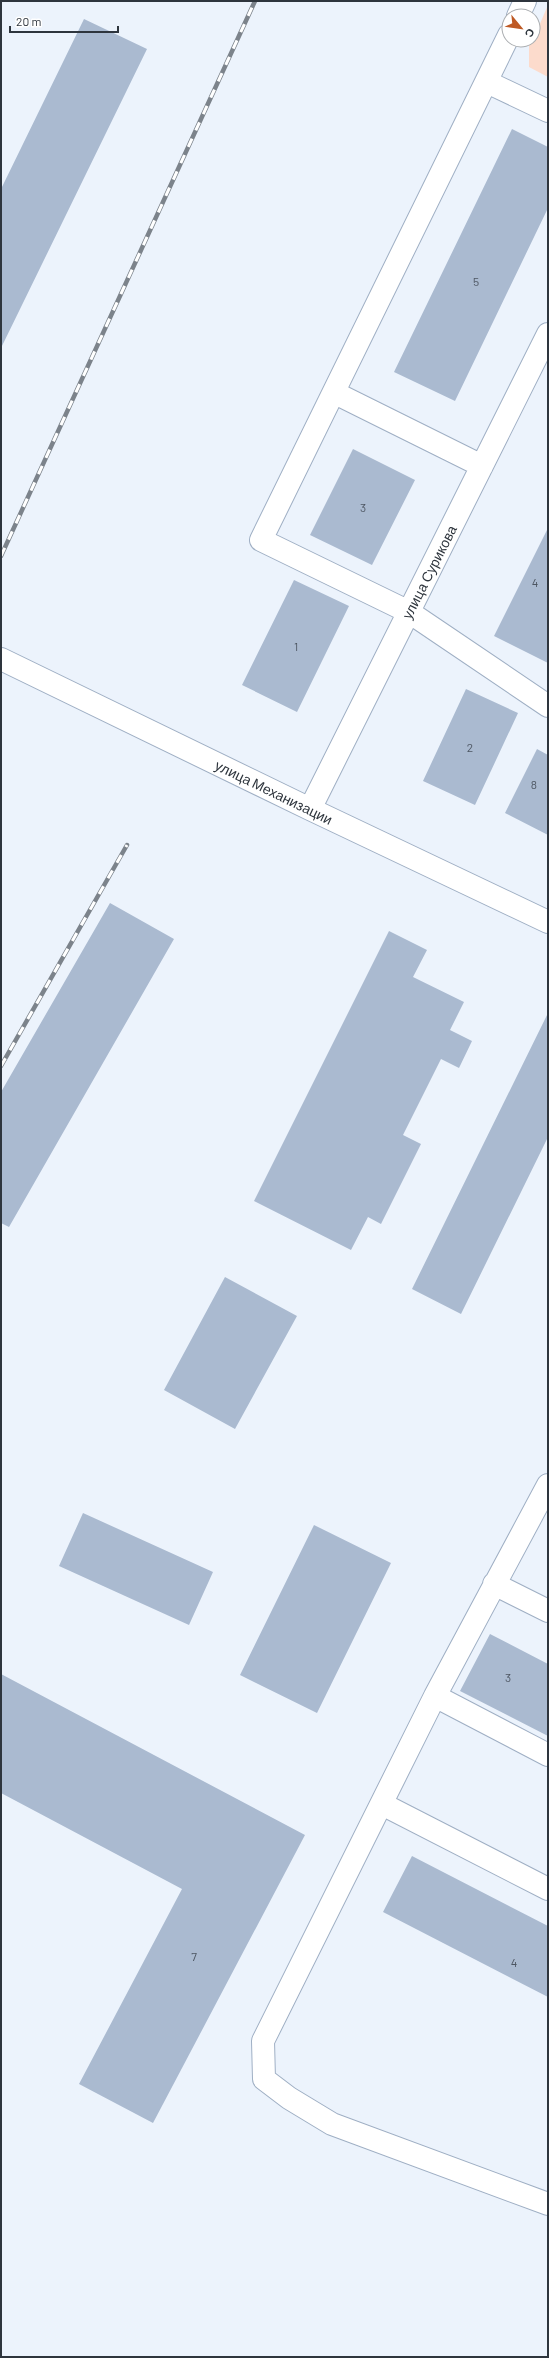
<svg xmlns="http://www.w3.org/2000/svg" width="549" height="2358" font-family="Barlow,sans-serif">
  <rect width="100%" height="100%" fill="#ecf3fc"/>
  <path fill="#fcdbcc" d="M548,5V77L529,67V45L533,40Z"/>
  <path fill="#aabad0" d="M84,19L147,49L1,348V189Z
    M512,129L548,147V208L455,401L394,372Z
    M353,449L415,480L372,565L310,535Z
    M548,528V663L494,636Z
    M294,580L349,606L297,712L242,685Z
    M466,689L518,713L475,805L423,781Z
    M537,749L548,755V835L505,813Z
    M110,903L174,939L9,1227L1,1223V1092Z
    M389,931L427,950L413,977L464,1002L450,1030L472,1041L459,1068L441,1059L403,1135L421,1144L381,1224L368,1217L351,1250L254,1201Z
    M548,1013V1137L461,1314L412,1289Z
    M225,1277L297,1316L235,1429L164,1390Z
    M83,1513L213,1572L189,1625L59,1566Z
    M314,1525L391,1563L317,1713L240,1675Z
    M490,1634L548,1664V1736L460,1691Z
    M1,1674L305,1835L153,2123L79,2084L182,1889L1,1793Z
    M412,1856L548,1926V1997L383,1912Z"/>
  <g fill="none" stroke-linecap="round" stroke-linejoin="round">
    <defs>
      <path id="minor" d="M518,16L525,1
        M509,35L261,540L409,612L548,706
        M487,82L548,111
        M335,393L482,466
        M1,659L310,809L548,922
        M310,809L548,334
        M548,1485L435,1696L263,2041L264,2079L289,2098L332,2124L548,2204
        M494,1584L548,1611
        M435,1696L548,1755
        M382,1804L548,1889"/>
    </defs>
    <use href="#minor" stroke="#9fafc4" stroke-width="24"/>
    <use href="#minor" stroke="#fff" stroke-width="22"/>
    <defs>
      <path id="rail" d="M1,556L255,1
        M1,1066L127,845"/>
    </defs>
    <use href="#rail" stroke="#7c838b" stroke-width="4.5"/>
    <use href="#rail" stroke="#fff" stroke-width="3" stroke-dasharray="9" stroke-linecap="butt"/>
  </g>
  <g text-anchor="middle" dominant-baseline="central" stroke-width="3" stroke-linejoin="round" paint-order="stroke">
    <g font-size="12" fill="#4d5662">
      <text x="476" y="281">5</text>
      <text x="363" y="507">3</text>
      <text x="535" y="582">4</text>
      <text x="296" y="646">1</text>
      <text x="470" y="747">2</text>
      <text x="534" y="784">8</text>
      <text x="508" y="1677">3</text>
      <text x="194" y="1956">7</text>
      <text x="514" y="1962">4</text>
    </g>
    <g font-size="14" fill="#2e353d" stroke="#fff">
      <text transform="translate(429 572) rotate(-63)">улица Сурикова</text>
      <text transform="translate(274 792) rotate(26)">улица Механизации</text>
    </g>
  </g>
  <rect width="549" height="2358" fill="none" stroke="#2e353d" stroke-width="4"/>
  <g transform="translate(521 28) rotate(119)"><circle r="19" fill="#ffffff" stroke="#abaeb1"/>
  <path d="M0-3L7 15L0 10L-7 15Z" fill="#be5a25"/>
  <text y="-6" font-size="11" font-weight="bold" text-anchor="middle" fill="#2e353d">С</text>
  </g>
  <path d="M10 26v6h108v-6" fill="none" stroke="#2e353d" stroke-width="2"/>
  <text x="16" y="26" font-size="12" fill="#2e353d" stroke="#ffffff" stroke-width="3" paint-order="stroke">20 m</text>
</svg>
